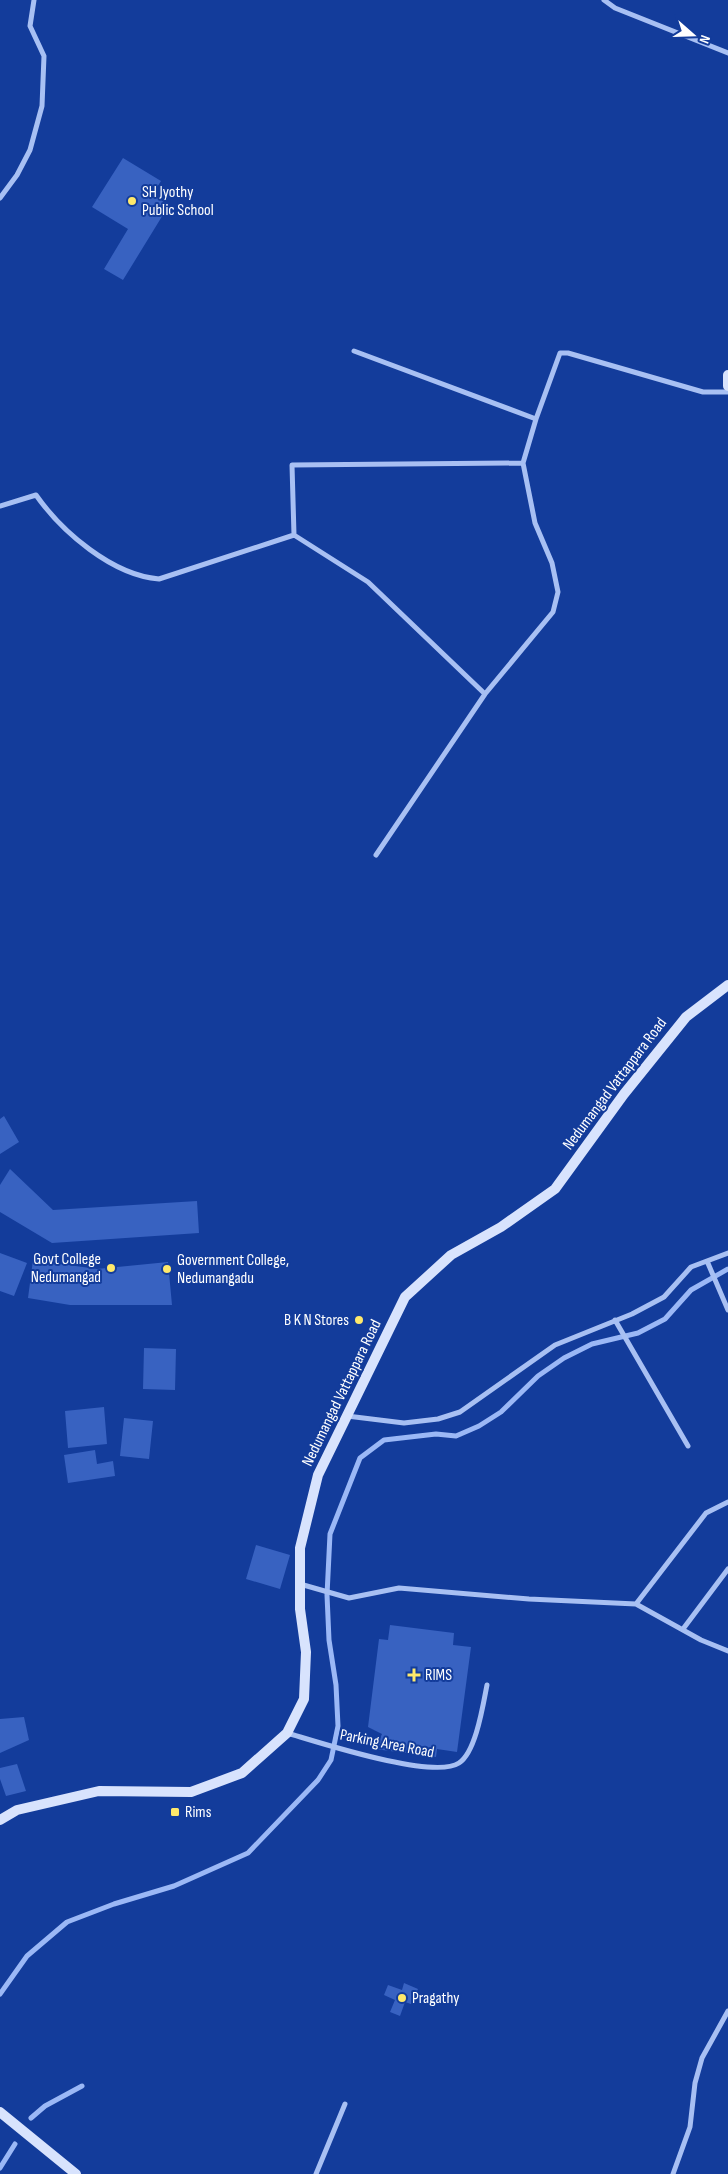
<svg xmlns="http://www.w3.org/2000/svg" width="728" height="2174" font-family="'Sofia Sans Condensed',sans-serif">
  <rect width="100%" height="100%" fill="#133c9b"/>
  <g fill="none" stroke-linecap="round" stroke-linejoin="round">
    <path stroke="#9bb8f6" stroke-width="5" d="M0,1994L27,1956L67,1922L114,1904L174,1886L248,1853L318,1780L331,1760L338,1726L336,1685L329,1640L327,1595L330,1534L360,1458L384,1440L436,1434L456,1436L479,1426L501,1412L538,1376L564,1358L592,1344L638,1333L665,1319L691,1290L728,1269
      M31,2118L45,2106L82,2086
      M0,2168L15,2144"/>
  </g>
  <path fill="#3862c1" d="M123,158L161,181L152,195L169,205L123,280L104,269L128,229L92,207Z
    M4,1116L19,1142L0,1154V1119Z
    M10,1169L53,1210L197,1201L199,1233L52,1243L0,1212V1185Z
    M0,1253L27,1263L14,1296L0,1291Z
    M33,1260L97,1269L168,1262L172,1305H70L28,1298Z
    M144,1348L176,1349L175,1390L143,1389Z
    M104,1407L107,1444L68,1448L65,1411Z
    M124,1418L153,1421L149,1459L120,1456Z
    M95,1450L97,1464L113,1461L115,1476L68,1483L64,1455Z
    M256,1545L290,1555L280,1589L246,1579Z
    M390,1625L454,1633L453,1645L471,1647L457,1752L437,1749L436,1757L375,1749L382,1734L368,1727L379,1639L388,1640Z
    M24,1717L29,1740L0,1753V1719Z
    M17,1764L26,1791L6,1796L0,1779V1768Z
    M404,1983L418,1989L411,2004L405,2002L400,2016L390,2012L395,2000L384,1995L388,1985L402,1990Z"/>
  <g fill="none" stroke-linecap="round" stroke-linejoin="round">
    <path stroke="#a8c0f3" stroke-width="5" d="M604,0L615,8L728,53
      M0,198L17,175L30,150L42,106L44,56L30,26L34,0
      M354,351L536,419L560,353H568L703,392H728
      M0,506L36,495C62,532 112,575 159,579L294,535
      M485,694L368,582L294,535L292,465L523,463
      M376,855L485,694L553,612L558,592L552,563L535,523L523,463L536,419
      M707,1261L728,1310
      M615,1320L688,1446
      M347,1416L404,1423L438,1419L460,1412L555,1345L632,1314L664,1297L691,1267L728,1253
      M300,1584L349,1598L399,1588L529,1599L636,1604L701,1640L728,1651
      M636,1604L706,1513L728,1502
      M683,1629L728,1569
      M287,1733C318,1742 433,1780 459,1763C476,1752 483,1705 487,1685
      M316,2174L345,2104
      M673,2174L690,2127L695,2083L702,2058L728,2011"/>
    <path stroke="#d8e3fd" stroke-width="10" d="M728,375V386
      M0,1820L17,1810L99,1791L191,1792L242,1773L287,1733L304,1699L306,1652L300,1609V1548L318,1475L405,1297L451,1255L501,1227L555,1189L624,1094L686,1017L728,985
      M0,2112L76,2174"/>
  </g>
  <g fill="#ffe96b" stroke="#133c9b" stroke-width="2">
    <circle cx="132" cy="201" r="5"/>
    <circle cx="111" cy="1268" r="5"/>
    <circle cx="167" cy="1269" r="5"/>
    <circle cx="359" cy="1320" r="5"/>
    <path d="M411.5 1667.5h5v5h5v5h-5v5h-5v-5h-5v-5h5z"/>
    <rect x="170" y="1807" width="10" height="10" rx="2.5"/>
    <circle cx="402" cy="1998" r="5"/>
  </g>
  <g text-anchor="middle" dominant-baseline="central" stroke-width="4" stroke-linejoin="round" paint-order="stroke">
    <g font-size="16" fill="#fff" stroke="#133c9b" text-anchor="start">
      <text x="142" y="192">SH Jyothy<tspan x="142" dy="18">Public School</tspan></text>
      <text x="101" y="1259" text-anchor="end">Govt College<tspan x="101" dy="18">Nedumangad</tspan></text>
      <text x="177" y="1260">Government College,<tspan x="177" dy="18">Nedumangadu</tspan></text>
      <text x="349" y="1320" text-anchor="end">B K N Stores</text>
      <text x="425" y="1675">RIMS</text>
      <text x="185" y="1812">Rims</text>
      <text x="412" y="1998">Pragathy</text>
    </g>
    <g font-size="16" fill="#fff" stroke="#133c9b">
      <text transform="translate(615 1084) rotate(-53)">Nedumangad Vattappara Road</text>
      <text transform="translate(342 1393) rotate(-64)">Nedumangad Vattappara Road</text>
      <text transform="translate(387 1744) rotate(11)">Parking Area Road</text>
    </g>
  </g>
  <g transform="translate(693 35) rotate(110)" stroke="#133c9b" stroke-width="4" paint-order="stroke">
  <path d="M0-4L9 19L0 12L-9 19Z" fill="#ffffff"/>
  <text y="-8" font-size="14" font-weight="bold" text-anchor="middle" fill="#ffffff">N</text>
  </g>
</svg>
